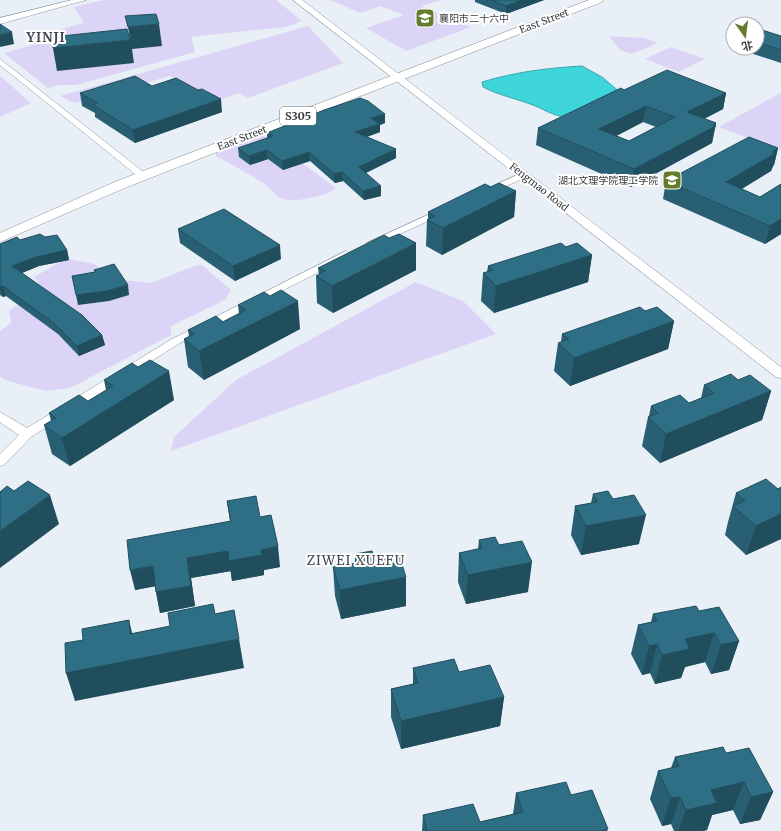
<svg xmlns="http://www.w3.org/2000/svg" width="781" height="831" font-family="Merriweather,'Noto Sans SC',serif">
  <rect width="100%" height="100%" fill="#e8eff7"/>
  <path fill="#dcd4f6" d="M104,0H276L302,21L285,27L191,37L195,52L76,85H58L48,88L4,53L40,43L33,37L84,23L74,7Z
    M330,0H441L421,6L471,27L406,51L366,28L404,15L381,6L360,13Z
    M308,26L343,63L248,98L239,93L217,101L170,76L75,103L60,96Z
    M609,36L645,38L658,43L632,54L620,50Z
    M671,47L705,59L679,72L645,59Z
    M0,76L31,103L0,117Z
    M781,93V150L719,127L773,97Z
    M262,135L268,138L336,188C327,196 295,203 283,199C273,195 272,189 265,184C249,174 233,165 216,156V150Z
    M69,259L95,264L106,275L124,280L151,283L197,265H202L231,290L225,300L171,326V335L70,388L45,391L5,380L0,376V331L11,323L9,311L42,288L34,277L60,262Z
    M416,282L463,301L496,334L171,451L174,437L236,380Z"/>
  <path fill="#3ed6db" stroke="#3da8ac" d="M582,66L602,77L621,93L565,117C553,116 542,108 530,104C514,98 498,95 483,87L482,82C515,72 547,68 582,66Z"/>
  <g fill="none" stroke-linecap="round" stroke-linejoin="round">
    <defs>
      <path id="minor" d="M0,59L146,174V178H140L0,65Z
        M524,172L528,175L527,177L490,193L487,194L482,191Z
        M443,208L448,211L446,213L375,245H369L367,243Z
        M346,251L351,254L350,256L180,343L31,437L4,465L0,466V454L19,435L0,422V412L27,428L172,339Z"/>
      <path id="tertiary" d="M72,0H86L0,24V18Z
        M293,0H302L781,367V378L776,377Z"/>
      <path id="primary" d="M589,0H603L602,2L127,187L0,242V233L117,181Z"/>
    </defs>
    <use href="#minor" stroke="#8d949b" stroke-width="1"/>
    <use href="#tertiary" stroke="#8d949b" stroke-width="1"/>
    <use href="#primary" stroke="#8d949b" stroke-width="1"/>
    <use href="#minor" fill="#fff" fill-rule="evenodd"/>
    <use href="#tertiary" fill="#fff" fill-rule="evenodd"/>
    <use href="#primary" fill="#fff" fill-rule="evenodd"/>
  </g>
  <path fill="#285f72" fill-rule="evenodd" d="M475,0H544L506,14L475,2Z
    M757,32L781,36V63L741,50L742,48H757Z
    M152,86L222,112L135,143L95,117V113L82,106L80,93Z
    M624,90L726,93L723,109L704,119L716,123L712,143L631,187L536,145L538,128ZM643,122L656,127L629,141L616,136Z
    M385,123L380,125V132L367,137L396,158L366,173L381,196L364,200L343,181L335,183L310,161L283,170L268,159L250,165L239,157L238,148L267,138V133Z
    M778,148L774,165L773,166L771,171L742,189L760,197L781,184V234L765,244L663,199L666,181Z
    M491,187L516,191L514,217L442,255L426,246L427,220L428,219V212Z
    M178,229L281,259L235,281L180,243Z
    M20,240L67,250L69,260L39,266L22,273L102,335L105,345L79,356L58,334L6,296L3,297L0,295V244Z
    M566,247L592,255L588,282L494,313L481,301L483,273L487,272L488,266Z
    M318,268L416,270L333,313L317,303L316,276L319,274Z
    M238,305L300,329L204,380L188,367L184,339L189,337L188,330L223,322L239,314Z
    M645,311L674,321L668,349L570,386L554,371L558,343L561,342L562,334Z
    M104,380L174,400L70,466L52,454L44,425L51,421L49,413L88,401L106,390Z
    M738,380L771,391L762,420L660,463L642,446L648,417L649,416L651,406L689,403L701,398L704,385Z
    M781,487V539L746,555L725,535L728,522L736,493L778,489Z
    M593,494L613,499L639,544L581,555L571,535L575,506L591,503Z
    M227,501L260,517L280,567L264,570V575L232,581L231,571L191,578L195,606L160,613L156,592L155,586L135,590L230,522Z
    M479,540L499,545L528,592L466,604L458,582L459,553L478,549Z
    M355,554L375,560L406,606L341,619L335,596L333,567L355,563Z
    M699,611L739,641L729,670L711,674L705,662L685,667L681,678L655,684L650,673L642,675L631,654L638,625L651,622L653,614Z
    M413,668L459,672L504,697L500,726L401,749L391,717V689L413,684Z
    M726,753L773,792L760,820L740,824L733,810L712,815L707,830L703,831H674L671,824L662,826L650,799L658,771L671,768L675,757Z
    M516,793L571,795L608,831H422L423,815L480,822L513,814Z"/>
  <path fill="#214e5d" d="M522,0H544L506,14V6Z
    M159,24L162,46L132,49L134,63L57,71L53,48L130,40L128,27Z
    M12,32L14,44L0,47V35Z
    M726,93L723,109L684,129L687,112Z
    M221,99L222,112L135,143L133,130Z
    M646,106L643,122L597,146L599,129Z
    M385,114V123L380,125V132L355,141V132L371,118Z
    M716,123L712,143L631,187L634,169Z
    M778,148L774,165L773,166L771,171L722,200L726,182Z
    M396,149V158L359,176V167Z
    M267,150L268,159L250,165L249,156Z
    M309,152L310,161L283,170L282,161Z
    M342,172L343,181L335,183L334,174Z
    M381,186V196L364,200L363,191Z
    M516,191L514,217L442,255L443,228Z
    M781,219V234L765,244L770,226Z
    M416,243V270L333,313L332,286Z
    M280,245L281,259L235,281L233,266Z
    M67,250L69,260L39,266L14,276L12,266L36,257Z
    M592,255L588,282L494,313L496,286Z
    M128,285L129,295L109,301L78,305L76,295Z
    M3,286L6,296L3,297L0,288Z
    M298,301L300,329L204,380L199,351Z
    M674,321L668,349L570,386L574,358Z
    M102,335L105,345L79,356L77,346Z
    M169,371L174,400L70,466L62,438Z
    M771,391L762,420L660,463L666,434Z
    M50,495L59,524L0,568V531Z
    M781,514V539L746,555L756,526Z
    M646,515L639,544L581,555L586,526Z
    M278,546L280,567L264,570V575L232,581L229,561L261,550Z
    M228,551L231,571L191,578L195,606L160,613L156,592L187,558Z
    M532,562L528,592L466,604L468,575Z
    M153,566L157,586L135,590L130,570Z
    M406,577V606L341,619L340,590Z
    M129,620L136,649L239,639L244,668L75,701L66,673L130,634Z
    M714,633L705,662L685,667L681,678L655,684L662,655L685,639Z
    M739,641L729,670L711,674L721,645Z
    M657,644L650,673L642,675L649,646Z
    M504,697L500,726L401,749V721Z
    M744,782L733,810L712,815L707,830L703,831H678L686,810L711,790Z
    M773,792L760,820L740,824L751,797Z
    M680,797L671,824L662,826L671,798Z"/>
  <path fill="#2f6f85" stroke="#214e5d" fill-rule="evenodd" d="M492,0H522L506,6Z
    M156,14L159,24L128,27L125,16Z
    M0,24L12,32L0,35Z
    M127,29L130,40L53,48L52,37Z
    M762,30L781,36V50L757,42V32Z
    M667,70L726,93L687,112L716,123L713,125L716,126L634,169L538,128L621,88L624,90ZM646,106L675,117L629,141L599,129Z
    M135,76L152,86L176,78L198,90L202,89L221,99L133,130L93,105L97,103L80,93Z
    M360,98L368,101L385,114L371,118L380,124L355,132L396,149L359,167L381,186L363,191L342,172L334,174L309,152L282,161L267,150L249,156L238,148L273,136L267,133L324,110Z
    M749,137L778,148L772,152L776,153L726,182L760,197L781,184V219L770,226L666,181Z
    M499,183L516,191L443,228L427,220L435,216L428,212L485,184L491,187Z
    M224,209L280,245L233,266L178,229Z
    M40,234L45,237L57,235L67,250L36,257L12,266L82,315L102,335L77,346L55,324L3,286L0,287V244L17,237L20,240Z
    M399,234L416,243L332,286L316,276L325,271L318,268L384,235L389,238Z
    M561,243L566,247L577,243L592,255L496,286L483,273L493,270L488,266Z
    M114,264L128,285L107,291L76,295L72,276L95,272L94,270Z
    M281,290L298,301L199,351L184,339L194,334L188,330L216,316L223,322L246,310L238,305L264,292L270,296Z
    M640,307L645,311L657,307L674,321L574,358L558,343L569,339L562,334Z
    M150,360L169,371L62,438L44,425L56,418L49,413L79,395L88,401L113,386L104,380L132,363L138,367Z
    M731,374L738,380L750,375L771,391L666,434L648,417L658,413L651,406L680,395L689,403L714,393L704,385Z
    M766,479L778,489L781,487V514L756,526L733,506L745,501L736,493Z
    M28,481L50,495L0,531V492L7,486L14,491Z
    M608,491L613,499L634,495L646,515L586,526L575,506L597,502L593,494Z
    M256,496L260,517L271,515L278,546L261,550L262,555L229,561L228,551L187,558L191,586L156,592L153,566L130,570L127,540L231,521L227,501Z
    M495,537L499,545L522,541L532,562L468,575L459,553L482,548L479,540Z
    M372,551L375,560L399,555L406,577L340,590L333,567L357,563L355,554Z
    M213,604L215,614L234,610L239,639L66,673L65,643L83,640L82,629L129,620L130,634L170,626L168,613Z
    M696,606L699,611L719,607L739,641L721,645L714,633L685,639L690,649L662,655L657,644L649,646L638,625L657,621L653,614Z
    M454,659L459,672L490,665L504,697L401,721L391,689L418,683L413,668Z
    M723,747L726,753L749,748L773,792L751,797L744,782L711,790L717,803L686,810L680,797L671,798L658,771L679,766L675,757Z
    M566,782L571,795L592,790L608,829L601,831H425L427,830L423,815L473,804L480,822L523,812L516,793Z"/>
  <defs>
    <symbol id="school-square" viewBox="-11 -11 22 22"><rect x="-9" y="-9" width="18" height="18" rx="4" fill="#637c2e" stroke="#fff"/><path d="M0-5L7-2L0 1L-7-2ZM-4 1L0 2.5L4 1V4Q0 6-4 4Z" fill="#fff"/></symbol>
    <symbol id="university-square" viewBox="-11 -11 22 22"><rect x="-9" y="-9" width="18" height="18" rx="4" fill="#637c2e" stroke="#fff"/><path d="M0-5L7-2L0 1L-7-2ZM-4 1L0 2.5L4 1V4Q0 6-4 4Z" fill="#fff"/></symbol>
  </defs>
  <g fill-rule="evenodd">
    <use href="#school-square" x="414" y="7" width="22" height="22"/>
    <use href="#university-square" x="661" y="169" width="22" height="22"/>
  </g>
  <g text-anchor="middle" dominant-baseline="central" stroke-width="4" stroke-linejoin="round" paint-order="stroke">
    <g font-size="10" fill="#3a3d40" stroke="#fff" text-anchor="start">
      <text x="439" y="18">襄阳市二十六中</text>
      <text x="658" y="180" text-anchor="end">湖北文理学院理工学院</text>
    </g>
    <g font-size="10" fill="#3a3d40" stroke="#fff">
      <text transform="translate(544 21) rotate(-21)">East Street</text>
      <text transform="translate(242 138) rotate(-21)">East Street</text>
      <text transform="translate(539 187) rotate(38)">Fengmao Road</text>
    </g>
    <rect fill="#fff" stroke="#757779" stroke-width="1" x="280" y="107" width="36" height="18" rx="3"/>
    <g font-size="11" font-weight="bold" fill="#3a3d40">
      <text x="298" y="116">S305</text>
    </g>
    <g font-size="13" font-weight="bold" letter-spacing="1" fill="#42484e" stroke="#fff">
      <text x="46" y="37">YINJI</text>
    </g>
    <g font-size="13" letter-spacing="1" fill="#42484e" stroke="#fff">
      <text x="356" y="560">ZIWEI XUEFU</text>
    </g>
  </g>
  <g transform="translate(745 36) rotate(166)"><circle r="19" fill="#ffffff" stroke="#b0b1b3"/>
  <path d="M0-3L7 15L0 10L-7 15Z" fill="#637c2e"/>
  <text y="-6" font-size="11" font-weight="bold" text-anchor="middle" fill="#3a3d40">北</text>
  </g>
</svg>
